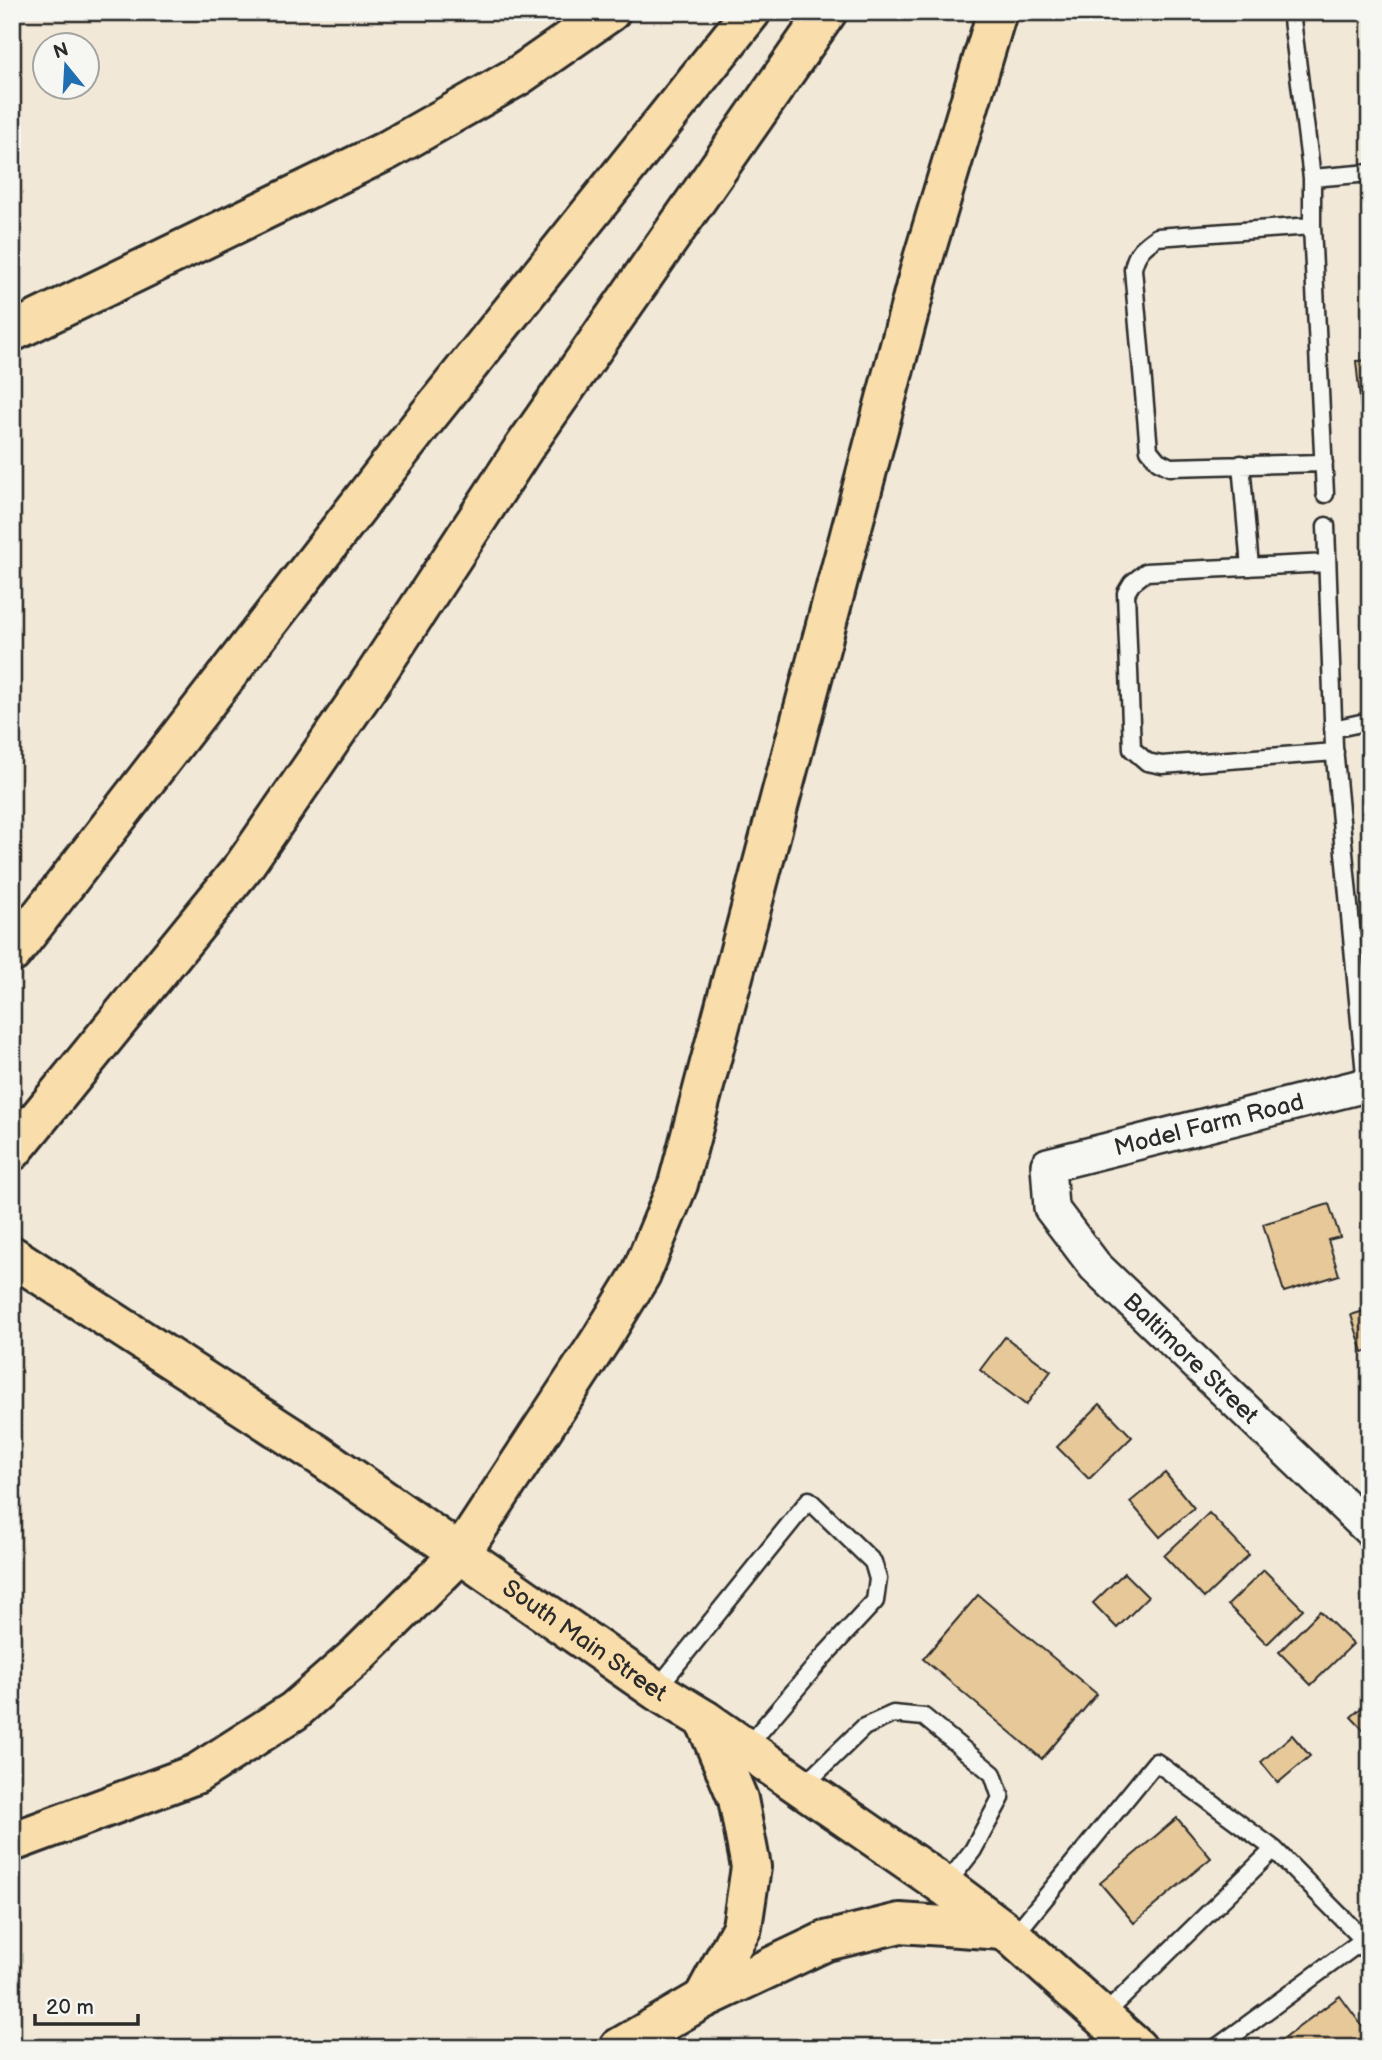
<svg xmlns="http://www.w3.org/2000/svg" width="1382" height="2060" font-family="'Balsamiq Sans',sans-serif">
  <rect width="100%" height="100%" fill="#f1e8d7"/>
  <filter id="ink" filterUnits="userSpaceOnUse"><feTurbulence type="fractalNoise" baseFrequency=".0143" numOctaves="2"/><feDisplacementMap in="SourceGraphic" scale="14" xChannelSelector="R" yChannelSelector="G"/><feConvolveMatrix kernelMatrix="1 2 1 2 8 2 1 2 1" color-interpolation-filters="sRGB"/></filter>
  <g filter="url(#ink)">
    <path fill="#e6c899" stroke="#2b2b2b" stroke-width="2" d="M1370,360V494L1356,361Z
      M1329,1204L1340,1237L1328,1240L1339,1275L1284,1292L1263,1224Z
      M1370,1309V1350L1363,1352L1351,1315Z
      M1005,1337L1051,1371L1026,1405L980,1370Z
      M1100,1404L1132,1437L1089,1479L1057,1447Z
      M1165,1473L1194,1508L1160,1537L1130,1502Z
      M1209,1513L1249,1555L1204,1598L1164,1556Z
      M1264,1570L1303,1609L1267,1644L1228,1605Z
      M1124,1573L1148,1597L1117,1628L1093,1603Z
      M978,1595L1097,1694L1042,1759L923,1659Z
      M1320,1611L1353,1644L1311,1685L1279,1652Z
      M1370,1700V1737L1351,1717Z
      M1292,1735L1310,1756L1278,1783L1261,1762Z
      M1177,1818L1211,1858L1134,1923L1100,1883Z
      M1340,1996L1368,2034L1370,2032V2048H1271Z"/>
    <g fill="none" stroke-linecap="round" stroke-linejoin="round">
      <defs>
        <path id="service" d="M1291,12L1312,178V226L1325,494
          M1312,178L1370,173
          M1312,226L1157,237C1144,246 1136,252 1133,269L1149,450L1158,461L1170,467L1324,463
          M1241,464L1250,567
          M1326,526L1334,747L1366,1085
          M1327,563L1146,572L1132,583L1126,593L1132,749L1147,762L1162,765L1335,752
          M1333,729L1370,721
          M656,1690L809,1500L873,1562L878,1579L875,1601L824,1656L746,1748
          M802,1787L864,1727L893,1714L924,1717L993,1774L1001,1798L973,1850L945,1886
          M1013,1937L1156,1762L1274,1849
          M1102,2017L1274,1849L1363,1939
          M1216,2048L1370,1935"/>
        <g id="minor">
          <path id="s1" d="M1370,1084L1048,1165L1051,1208L1095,1266L1370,1530"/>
        </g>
        <g id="primary">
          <path id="s2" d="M12,1256L319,1455L656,1690L705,1720L945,1886L1013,1937L1137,2048"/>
          <path d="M703,1999L742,1927L751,1867L738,1799L705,1720"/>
          <path d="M619,2048L703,1999L826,1941L900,1923L1003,1930"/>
        </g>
        <path id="motorway" d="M12,332L388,150L518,76L610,12
          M12,953L420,426L751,12
          M12,1151L244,866L374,677L523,449L827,12
          M12,1842L196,1774L294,1711L358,1655L461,1553L600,1341L641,1274L678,1184L923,259L997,12"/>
      </defs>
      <use href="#service" stroke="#2b2b2b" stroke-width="21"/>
      <use href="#minor" stroke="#2b2b2b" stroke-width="38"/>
      <use href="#primary" stroke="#2b2b2b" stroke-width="44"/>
      <use href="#motorway" stroke="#2b2b2b" stroke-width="44"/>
      <use href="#service" stroke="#f6f6f2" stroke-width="16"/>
      <use href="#minor" stroke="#f6f6f2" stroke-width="33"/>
      <use href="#primary" stroke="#f9deab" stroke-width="38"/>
      <use href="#motorway" stroke="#f9deab" stroke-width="38"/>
    </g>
  </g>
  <g text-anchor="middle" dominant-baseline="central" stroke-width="5" stroke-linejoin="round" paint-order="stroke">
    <g font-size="24" fill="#2b2b2b" stroke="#f6f6f2">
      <text transform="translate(1209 1125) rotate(-14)">Model Farm Road</text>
      <text stroke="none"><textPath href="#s1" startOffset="581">Baltimore Street</textPath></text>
      <text stroke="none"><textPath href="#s2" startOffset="690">South Main Street</textPath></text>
    </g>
  </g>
  <rect width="1382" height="2060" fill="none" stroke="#f6f6f2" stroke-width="42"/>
  <rect x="21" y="21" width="1340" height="2018" fill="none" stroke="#2b2b2b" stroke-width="2.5" filter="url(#ink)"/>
  <g transform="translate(66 66) rotate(342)"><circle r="33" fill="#f6f6f2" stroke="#a5a5a2" stroke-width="2"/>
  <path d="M0-5L12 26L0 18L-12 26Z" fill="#1f6fb2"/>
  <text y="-10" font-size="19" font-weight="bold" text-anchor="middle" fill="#2b2b2b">N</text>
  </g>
  <path d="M35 2014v10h103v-10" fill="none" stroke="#2b2b2b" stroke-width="3.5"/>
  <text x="46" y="2014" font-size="21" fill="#2b2b2b" stroke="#f6f6f2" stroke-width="5" paint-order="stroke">20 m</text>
</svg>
